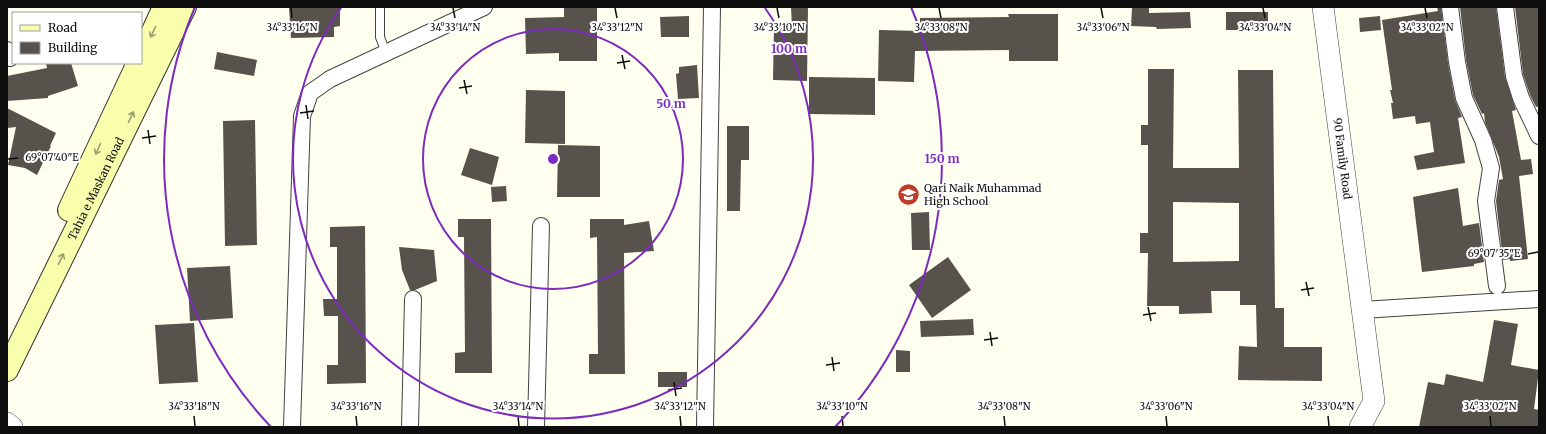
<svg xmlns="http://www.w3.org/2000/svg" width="1546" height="434" font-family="Merriweather,serif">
  <rect width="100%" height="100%" fill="#fffff0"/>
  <path fill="#57524b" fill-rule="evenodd" d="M289,7H340V26L334,27V37L291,38Z
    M564,7H597V61H559V53L526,54L525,18L564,17Z
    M791,7H808L807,81L773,80L774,28H792Z
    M1437,7H1441L1448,63L1455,100L1462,117L1458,118L1465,163L1417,170L1414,156L1434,152L1430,122L1416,124L1415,116L1393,119L1391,103H1393L1390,90H1392L1382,20L1438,11Z
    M1460,7H1496L1505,77L1516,110L1512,111L1521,160L1531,159L1533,174L1519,176L1528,259L1510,261V259L1503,260L1496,201L1499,180L1503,179L1499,157L1485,122L1484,113L1482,114L1473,95L1466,60Z
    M1515,7H1539V106L1536,107L1530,95L1523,74Z
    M1132,8H1149V13L1190,12L1191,28L1157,29L1156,27L1131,26Z
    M1226,12H1268V30H1226Z
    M1008,14H1058V61H1009V50L915,51L914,82L878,81L879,30L920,31V18L1009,17Z
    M689,16V37H661L660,17Z
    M1380,16L1381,30L1360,32L1359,18Z
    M217,52L257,60L254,76L214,69Z
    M46,63H71L78,86L48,96V98L7,101V76L47,68Z
    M697,65L699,98L678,99L676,74L679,73V67Z
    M1148,69H1174L1173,168H1239L1238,70H1273L1275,308H1284V347H1322V381L1238,380L1239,346L1257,347L1256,305H1240V291H1211L1212,313L1179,314V306H1147L1148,253H1140V233H1148V145H1141V125H1148ZM1173,202L1239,203V261L1173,262Z
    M809,77L875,78V115L809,114Z
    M526,90L565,91V144L525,143Z
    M7,108L56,133L50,146H51L37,175L25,168L8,165L16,127L7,128Z
    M255,120L257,245L225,246L223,121Z
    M727,126H749V160H741L740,211H727Z
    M558,145L600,146V197H557Z
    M470,148L499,157L492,185L461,175Z
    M506,186L507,201L492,202L491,187Z
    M1458,188L1463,226L1479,223L1484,262L1474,264V266L1422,272L1413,197Z
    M929,212L930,250H912L911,213Z
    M458,219H491L492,373H455V353L465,352L464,237H458Z
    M590,219H624V225L649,221L654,251L624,253L625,374H589V354H598L597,237L590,238Z
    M365,226L366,383L327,384V365H338V316H324L323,299H337V247H330V227Z
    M399,247L434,250L437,281L415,290H410L402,270Z
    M948,257L971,290L932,318L909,285Z
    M230,266L233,318L190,321L187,268Z
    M973,319L974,335L921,337L920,321Z
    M1494,320L1518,324L1511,365L1539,370L1534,409L1539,410V427H1419L1428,382L1444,385L1446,374L1483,382Z
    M194,323L198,382L159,384L155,325Z
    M896,350L910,351V372H896Z
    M658,372H687V387H658Z"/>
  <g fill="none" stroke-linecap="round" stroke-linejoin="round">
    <defs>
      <path id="service" d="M380,7V37L386,53"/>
      <path id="minor" d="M1450,7L1457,62L1464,98L1483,140L1491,168L1486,201L1497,286
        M1505,7L1514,76L1521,98L1539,136
        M7,50L10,58
        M1362,310L1539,299
        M292,427L302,116L310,93L330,79L484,7
        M410,427L413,299
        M536,427L541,226
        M705,427L712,7"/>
      <g id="tertiary">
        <path id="s1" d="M1323,7L1374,401L1360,427"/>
        <path d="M7,423L12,427"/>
      </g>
      <g id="secondary">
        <path d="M141,57L164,7"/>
        <path d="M69,210L138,63"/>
        <path id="s2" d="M7,370L185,7"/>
      </g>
    </defs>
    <use href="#service" stroke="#414141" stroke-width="10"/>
    <use href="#minor" stroke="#414141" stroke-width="18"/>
    <use href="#tertiary" stroke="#414141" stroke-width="22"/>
    <use href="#secondary" stroke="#303030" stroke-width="24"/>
    <use href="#service" stroke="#fff" stroke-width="8"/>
    <use href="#minor" stroke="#fff" stroke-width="16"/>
    <use href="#tertiary" stroke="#fff" stroke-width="21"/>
    <use href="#secondary" stroke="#f8feac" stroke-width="22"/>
  </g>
  <defs><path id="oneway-shaft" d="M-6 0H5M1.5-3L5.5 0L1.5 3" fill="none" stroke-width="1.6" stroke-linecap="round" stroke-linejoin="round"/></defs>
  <g stroke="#9a9e6d">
    <use href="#oneway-shaft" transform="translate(153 32) rotate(115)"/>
    <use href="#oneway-shaft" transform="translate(131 117) rotate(-64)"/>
    <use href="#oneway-shaft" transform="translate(98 149) rotate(115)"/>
    <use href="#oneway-shaft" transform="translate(61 259) rotate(-64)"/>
  </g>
  <path fill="none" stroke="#0e0e0e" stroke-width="1.5" d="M291,8L292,18M453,8L455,18M615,8L617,18M777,8L779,18M939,8L941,18M1101,8L1103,18M1263,8L1265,18M1425,8L1427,18M622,55L625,69M617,63L630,61M464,80L467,94M459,88L472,86M306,105L308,119M300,113L314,111M148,130L150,144M142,138L156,136M8,159L18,158M1528,254L1538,252M1306,282L1309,296M1301,290L1314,288M1148,307L1151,321M1143,315L1156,313M990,332L992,346M984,340L998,338M832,357L834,371M826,365L840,363M674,382L676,396M668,390L682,388M194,416L195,426M356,416L357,426M518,416L519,426M680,416L681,426M842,416L843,426M1004,416L1005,426M1166,416L1167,426M1328,416L1329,426M1490,416L1491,426"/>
  <g fill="none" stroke="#7b2cbf" stroke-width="2">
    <circle cx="553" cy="159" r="130"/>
    <path d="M765 8A260 260 0 1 1 341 8"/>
    <path d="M271 427A389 389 0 0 1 195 7M911 7A389 389 0 0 1 835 427"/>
  </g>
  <defs>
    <symbol id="school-disc" viewBox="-11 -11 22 22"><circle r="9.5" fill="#be3c27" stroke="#fff"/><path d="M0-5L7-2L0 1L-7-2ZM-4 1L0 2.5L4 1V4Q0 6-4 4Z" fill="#fff"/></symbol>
  </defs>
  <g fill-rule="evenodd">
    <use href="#school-disc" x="896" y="182" width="25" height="25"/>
  </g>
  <g text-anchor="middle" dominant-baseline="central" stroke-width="4" stroke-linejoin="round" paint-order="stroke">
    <g font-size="11" fill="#0e0e0e" stroke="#fff">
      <text stroke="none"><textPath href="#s1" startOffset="153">90 Family Road</textPath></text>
      <text stroke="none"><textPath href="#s2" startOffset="202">Tahia e Maskan Road</textPath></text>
    </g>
    <g font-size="11" fill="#0e0e0e" stroke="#fff" text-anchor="start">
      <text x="924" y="188">Qari Naik Muhammad<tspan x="924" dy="13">High School</tspan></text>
    </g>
  </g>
  <g font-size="10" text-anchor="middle" fill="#0e0e0e" stroke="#fff" stroke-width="4" stroke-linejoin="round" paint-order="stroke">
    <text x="292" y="31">34°33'16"N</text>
    <text x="455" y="31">34°33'14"N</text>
    <text x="617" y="31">34°33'12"N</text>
    <text x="779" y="31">34°33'10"N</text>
    <text x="941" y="31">34°33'08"N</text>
    <text x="1103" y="31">34°33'06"N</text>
    <text x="1265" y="31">34°33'04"N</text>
    <text x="1427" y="31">34°33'02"N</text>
    <text x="52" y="161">69°07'40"E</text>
    <text x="1494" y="257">69°07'35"E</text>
    <text x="194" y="410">34°33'18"N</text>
    <text x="356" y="410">34°33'16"N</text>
    <text x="518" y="410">34°33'14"N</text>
    <text x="680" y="410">34°33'12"N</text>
    <text x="842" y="410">34°33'10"N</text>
    <text x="1004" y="410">34°33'08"N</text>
    <text x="1166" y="410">34°33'06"N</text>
    <text x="1328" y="410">34°33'04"N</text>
    <text x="1490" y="410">34°33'02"N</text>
  </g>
  <circle cx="553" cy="159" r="6" fill="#7b2cbf" stroke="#fff" stroke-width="2"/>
  <g font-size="12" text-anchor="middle" font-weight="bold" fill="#7b2cbf" stroke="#fff" stroke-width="4" stroke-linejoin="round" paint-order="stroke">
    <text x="789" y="53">100 m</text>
    <text x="671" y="108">50 m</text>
    <text x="942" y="163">150 m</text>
  </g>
  <rect width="1546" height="434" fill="none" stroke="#0e0e0e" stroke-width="16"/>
  <rect x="12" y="12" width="130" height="52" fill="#ffffff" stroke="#9f9f9f"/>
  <rect x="20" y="25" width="20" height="6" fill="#f8feac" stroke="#9f9f9f"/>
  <text x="48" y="32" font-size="12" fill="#0e0e0e">Road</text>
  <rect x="20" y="42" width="20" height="12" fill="#57524b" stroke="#9f9f9f"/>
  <text x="48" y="52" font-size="12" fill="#0e0e0e">Building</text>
</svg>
